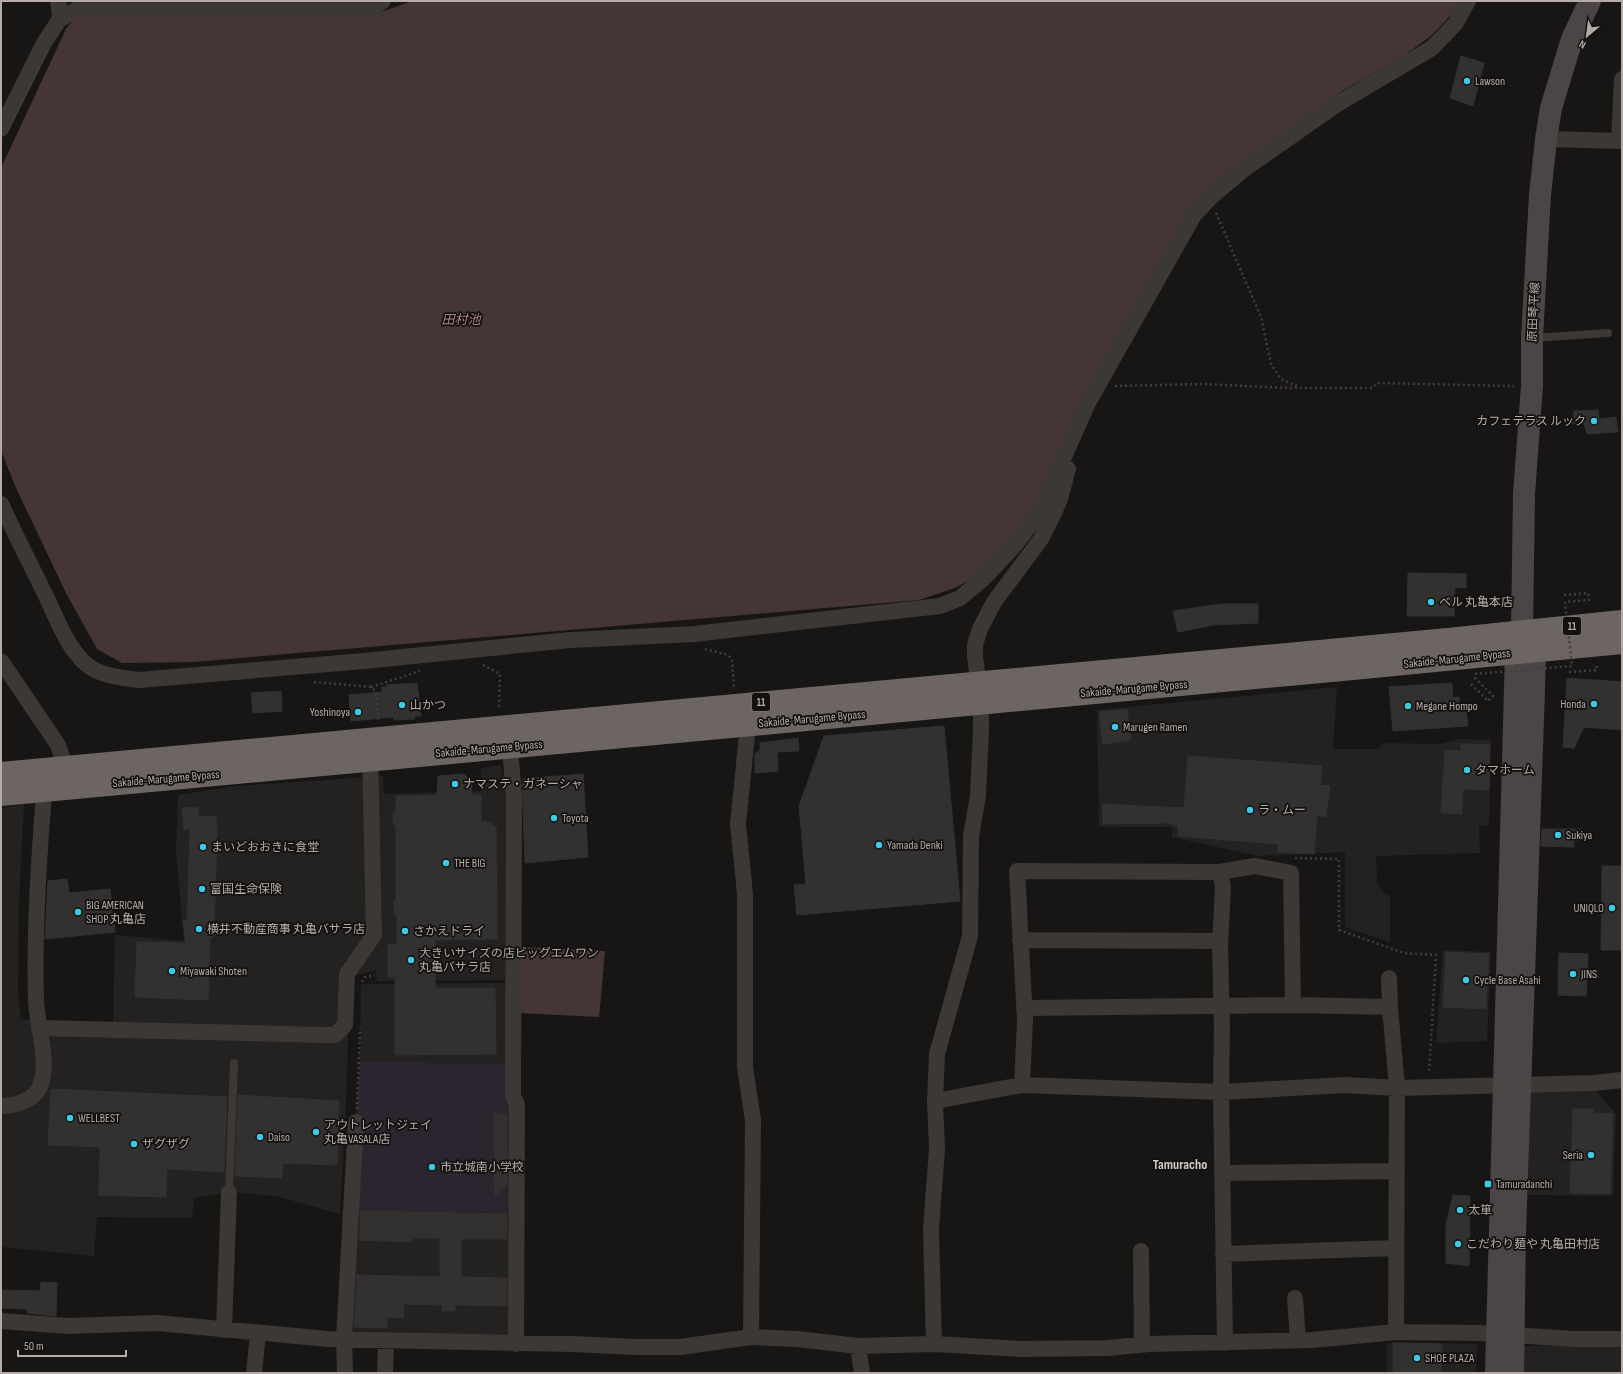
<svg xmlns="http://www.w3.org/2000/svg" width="1623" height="1374" font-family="'Sofia Sans Condensed','Noto Sans JP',sans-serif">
  <rect width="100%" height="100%" fill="#171615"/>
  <path fill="#242221" d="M1337,687L1333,749H1380L1381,743L1440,744L1460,739L1491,740L1489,826H1479L1480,853L1376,856L1377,884L1381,890L1390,897V942L1345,927V852L1258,856L1172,837V827H1099L1097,710Z
    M500,765L506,783L508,980L377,981L376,970L353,976L350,980L346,1105L340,1214L276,1196L229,1192L194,1198L192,1218L97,1217L94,1256L1,1247V808L24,805L19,900L18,994L21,1019L113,1023L115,935L184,941L176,852L178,795L236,786L383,776L384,794L481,791V768Z
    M1443,950L1491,952L1487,1041L1436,1043Z
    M605,951L599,1017L520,1013L510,1335L504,1337L345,1330L360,1062L361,984L511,983Z
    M1595,1090L1616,1114L1613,1196L1528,1195L1530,1092Z
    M1392,1342L1477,1344L1476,1373H1387V1343L1391,1344Z
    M1523,1346H1622V1373H1523Z"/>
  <path fill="#2a252e" d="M360,1062L509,1064L512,1105L511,1213L350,1212Z"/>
  <path fill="#453536" d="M412,1H1462L1456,10L1432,35L1402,57L1342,91L1300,123L1229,171L1202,196L1020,534L992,568L955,588L919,600L194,662L122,663L97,649L66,593L16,488L1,451V168L66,29L75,17L92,13H378Z
    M521,947L605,951L599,1017L520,1013Z"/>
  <path fill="#333130" stroke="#33312f" d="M1461,56L1484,63L1473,106L1450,98Z
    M1598,410L1599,419L1616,417L1618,432L1587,434L1584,423L1572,424L1574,411Z
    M1408,573L1466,574V588L1455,587L1454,616H1407Z
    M1221,604H1258V623L1213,625L1178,632L1173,611Z
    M1567,678L1622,682V730L1584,727L1574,748L1563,747Z
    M417,683L421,716H414L415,719L394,720L393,717L351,721L349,695L382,692V687H387V685Z
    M1452,683L1453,698L1459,697L1460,711L1466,710L1468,726L1393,731L1389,687Z
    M281,691L282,711L253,713L251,693Z
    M1127,709L1131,740L1103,744L1099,712Z
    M944,726L960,901L797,915L794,885L806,884L799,806L824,736Z
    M798,738L799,751L777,752L778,771L755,773V754L760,750V743Z
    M1461,744L1490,745L1489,790L1463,789L1462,814L1441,813L1445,750L1461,751Z
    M1188,756L1322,766L1320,785L1330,786L1326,817L1317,815L1314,854L1278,852V844L1178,836V826L1167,823L1103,824L1102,804L1184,808Z
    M464,774L468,778L471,777L472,795H481V822H489L496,827L497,939L435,940V988H495L496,1054L395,1055V977H388V944H397V915L394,914V901L396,900V826L393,824V814L396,813V796L437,795L438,776Z
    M583,774L588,857L525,863L522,779Z
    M198,807L199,817L216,816L217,831L215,903L213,937H210L208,1000L135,997L137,942L186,943L183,920L187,921L190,829L184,830L182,808Z
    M1542,829H1580V841H1574V847L1541,846Z
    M1602,866H1622V950H1601Z
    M67,879L69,893L110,889L115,932L45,939L48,881Z
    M1446,952L1489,954L1486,1009L1443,1007Z
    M1559,953L1588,954L1586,996L1558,995Z
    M51,1089L227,1097L224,1172L167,1169L166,1197L99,1195L100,1147L48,1145Z
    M238,1095L339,1101L337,1165L283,1163L282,1178L235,1176Z
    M1573,1109H1593V1113L1613,1114L1610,1194L1570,1193Z
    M494,1114H507V1184L495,1196Z
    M1453,1195L1470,1196L1469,1266L1446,1263V1225Z
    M361,1211L507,1214V1239H461V1277L507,1278V1306L455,1305V1311H442V1305L404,1304L403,1318L387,1317V1328L354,1327L357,1275L440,1277V1238H415L410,1242L359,1240Z
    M41,1282L57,1283L56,1316L27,1313V1309L1,1308V1290L40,1291Z
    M1393,1343L1442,1344L1441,1373H1393Z"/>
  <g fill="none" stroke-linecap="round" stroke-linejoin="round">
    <path stroke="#423e3c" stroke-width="2.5" stroke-dasharray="2 3" stroke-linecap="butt" d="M1216,213L1261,317L1271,364L1281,379L1299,387
      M1115,386L1203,384L1288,388H1372L1377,383L1514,386
      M1564,595L1588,593L1589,600L1565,602
      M705,649L728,655L732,659L734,688
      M483,665L500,674L499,709
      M1569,672L1597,670L1596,664
      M314,682L371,687L376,692L378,720
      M1471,684L1488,701L1493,696L1475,678V675
      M371,687L420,671
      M1295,858L1339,859V930L1404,953L1436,955L1429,1073
      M362,982L365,977L375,975
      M357,1109L360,1028"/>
    <path stroke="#3b3836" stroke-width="8" d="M1533,338L1608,333
      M229,1192L234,1063"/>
    <path stroke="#3b3836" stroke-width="16" d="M59,20L79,8H373L383,1
      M1,129L44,43L59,20L60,14L58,1
      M1546,139L1622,141
      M1619,141L1622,79
      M1,504C15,534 30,564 45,594C56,617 67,648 87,665C101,676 122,678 139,680L364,661L570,640L694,634L940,606L960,598L984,578L1015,545L1038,515L1088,403L1194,215L1212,196L1243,170L1339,103L1432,48L1456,23L1468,1
      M1,661L58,745L65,766
      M748,725L738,824L745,894V1067L753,1120L751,1337
      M510,747L514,798L513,1096L517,1104L516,1344
      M1220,872L1223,887L1220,947L1222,1025L1221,1092L1225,1343
      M1020,940L1220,941
      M1389,978L1390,1007
      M1024,1008L1293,1005
      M39,1028L325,1035H335L345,1025L347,974L374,935L370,750
      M935,1101L1022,1085
      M1,1106C16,1106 36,1100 41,1084C49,1058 37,1027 36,1000C34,930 39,860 44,791
      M1222,1173L1396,1171
      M1141,1251L1142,1345
      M1223,1254L1396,1248
      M1295,1298L1298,1340
      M1,1321L67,1326L157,1323L328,1339L572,1344L637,1347H680L751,1337L797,1339L858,1346L934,1344L1021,1349L1107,1348L1149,1344L1312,1340L1396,1332L1480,1333L1574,1339H1622
      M224,1330L229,1192
      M1396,1332L1397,1088L1390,1007L1293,1005L1291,873L1255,866L1220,872L1017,871L1025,1020L1022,1085L1221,1092L1345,1085L1397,1088L1594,1083L1622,1080
      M934,1344L931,1229L937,1148L935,1101L937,1054L970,936L971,836L978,796L981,730V704L975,656V645L980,629L994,602L1041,539L1053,515L1060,499L1068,469
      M858,1346L862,1373
      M254,1373L258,1333
      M345,1373L344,1338L356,1122
      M385,1373L386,1341"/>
    <path stroke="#4b4645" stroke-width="22" d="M1496,1373L1516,652L1522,631L1524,494L1532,386V338L1540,195L1546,139L1551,108L1572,39L1590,1
      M1513,1373L1515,1233L1534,690L1535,651L1525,636"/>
    <path stroke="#6c6563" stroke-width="22" d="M1,773L1448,639L1622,621
      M1,795L1353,669L1622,643"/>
    <path stroke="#423e3c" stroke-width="2.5" stroke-dasharray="2 3" stroke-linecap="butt" d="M1475,674L1572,666L1565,602"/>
  </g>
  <g fill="#3fc9e5" stroke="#121110" stroke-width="1.5">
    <circle cx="1467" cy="81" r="4"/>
    <circle cx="1594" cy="421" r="4"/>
    <circle cx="1431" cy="602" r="4"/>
    <circle cx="1594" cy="704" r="4"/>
    <circle cx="402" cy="705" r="4"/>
    <circle cx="1408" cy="706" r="4"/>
    <circle cx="358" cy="712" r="4"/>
    <circle cx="1115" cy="727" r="4"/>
    <circle cx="1467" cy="770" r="4"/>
    <circle cx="455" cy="784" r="4"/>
    <circle cx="1250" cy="810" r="4"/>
    <circle cx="554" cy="818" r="4"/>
    <circle cx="1558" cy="835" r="4"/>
    <circle cx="879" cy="845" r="4"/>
    <circle cx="203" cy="847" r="4"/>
    <circle cx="446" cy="863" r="4"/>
    <circle cx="202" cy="889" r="4"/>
    <circle cx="1612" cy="908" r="4"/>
    <circle cx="78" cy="912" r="4"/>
    <circle cx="199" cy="929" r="4"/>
    <circle cx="405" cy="931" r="4"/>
    <circle cx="411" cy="960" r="4"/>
    <circle cx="172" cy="971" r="4"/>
    <circle cx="1573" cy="974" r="4"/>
    <circle cx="1466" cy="980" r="4"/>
    <circle cx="70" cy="1118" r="4"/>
    <circle cx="316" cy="1132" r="4"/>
    <circle cx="260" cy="1137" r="4"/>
    <circle cx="134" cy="1144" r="4"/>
    <circle cx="1591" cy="1155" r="4"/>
    <circle cx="432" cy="1167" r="4"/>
    <rect x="1484" y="1180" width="8" height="8" rx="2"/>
    <circle cx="1460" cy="1210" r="4"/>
    <circle cx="1458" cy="1244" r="4"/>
    <circle cx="1417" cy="1358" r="4"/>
  </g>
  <g text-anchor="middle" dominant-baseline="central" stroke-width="3.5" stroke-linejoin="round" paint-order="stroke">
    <g fill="#121110" stroke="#857d7a" stroke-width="1">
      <rect x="1563" y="617" width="18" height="18" rx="3"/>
      <rect x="752" y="693" width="18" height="18" rx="3"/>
    </g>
    <g font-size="11" font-weight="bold" fill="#b6aba8">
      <text x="1572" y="626">11</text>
      <text x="761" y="702">11</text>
    </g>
    <g font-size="12" fill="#b6aba8" stroke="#121110" text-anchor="start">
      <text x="1475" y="81">Lawson</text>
      <text x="1586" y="421" text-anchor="end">カフェテラス ルック</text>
      <text x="1439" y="602">ベル 丸亀本店</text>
      <text x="1586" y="704" text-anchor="end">Honda</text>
      <text x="410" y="705">山かつ</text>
      <text x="1416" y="706">Megane Hompo</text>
      <text x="350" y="712" text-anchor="end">Yoshinoya</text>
      <text x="1123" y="727">Marugen Ramen</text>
      <text x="1475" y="770">タマホーム</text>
      <text x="463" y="784">ナマステ・ガネーシャ</text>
      <text x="1258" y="810">ラ・ムー</text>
      <text x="562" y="818">Toyota</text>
      <text x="1566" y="835">Sukiya</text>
      <text x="887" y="845">Yamada Denki</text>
      <text x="211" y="847">まいどおおきに食堂</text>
      <text x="454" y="863">THE BIG</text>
      <text x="210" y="889">富国生命保険</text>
      <text x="86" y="905">BIG AMERICAN<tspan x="86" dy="14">SHOP 丸亀店</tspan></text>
      <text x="1604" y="908" text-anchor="end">UNIQLO</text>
      <text x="207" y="929">横井不動産商事 丸亀バサラ店</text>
      <text x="413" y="931">さかえドライ</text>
      <text x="419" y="953">大きいサイズの店ビッグエムワン<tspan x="419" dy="14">丸亀バサラ店</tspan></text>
      <text x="180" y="971">Miyawaki Shoten</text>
      <text x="1581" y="974">JINS</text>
      <text x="1474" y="980">Cycle Base Asahi</text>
      <text x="78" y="1118">WELLBEST</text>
      <text x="324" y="1125">アウトレットジェイ<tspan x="324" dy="14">丸亀VASALA店</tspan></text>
      <text x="268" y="1137">Daiso</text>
      <text x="142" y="1144">ザグザグ</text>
      <text x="1583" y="1155" text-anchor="end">Seria</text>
      <text x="440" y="1167">市立城南小学校</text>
      <text x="1496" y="1184">Tamuradanchi</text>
      <text x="1468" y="1210">太箪</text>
      <text x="1466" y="1244">こだわり麺や 丸亀田村店</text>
      <text x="1425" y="1358">SHOE PLAZA</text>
    </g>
    <g font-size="12" fill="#b6aba8" stroke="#121110">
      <text transform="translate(1534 312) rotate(-87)">原田琴平線</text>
      <text transform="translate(1457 659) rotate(-6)">Sakaide-Marugame Bypass</text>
      <text transform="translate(1134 689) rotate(-5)">Sakaide-Marugame Bypass</text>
      <text transform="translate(812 719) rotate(-5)">Sakaide-Marugame Bypass</text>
      <text transform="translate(489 749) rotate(-5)">Sakaide-Marugame Bypass</text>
      <text transform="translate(166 779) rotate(-5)">Sakaide-Marugame Bypass</text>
    </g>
    <g font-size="13" font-style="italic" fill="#af8183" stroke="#121110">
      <text x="461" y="320">田村池</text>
    </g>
    <g font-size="14" font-weight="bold" fill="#d2cbc9" stroke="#121110">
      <text x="1180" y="1164">Tamuracho</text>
    </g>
  </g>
  <rect width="1623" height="1374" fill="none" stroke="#b6aba8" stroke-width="4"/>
  <g transform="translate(1587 36) rotate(209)" stroke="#121110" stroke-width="3" paint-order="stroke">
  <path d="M0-3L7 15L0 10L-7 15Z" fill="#b6aba8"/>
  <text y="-6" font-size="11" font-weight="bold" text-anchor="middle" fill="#b6aba8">N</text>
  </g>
  <path d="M18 1350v6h108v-6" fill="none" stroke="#b6aba8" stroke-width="2"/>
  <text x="24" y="1350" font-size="12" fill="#b6aba8" stroke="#121110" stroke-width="3" paint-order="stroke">50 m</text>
</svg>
